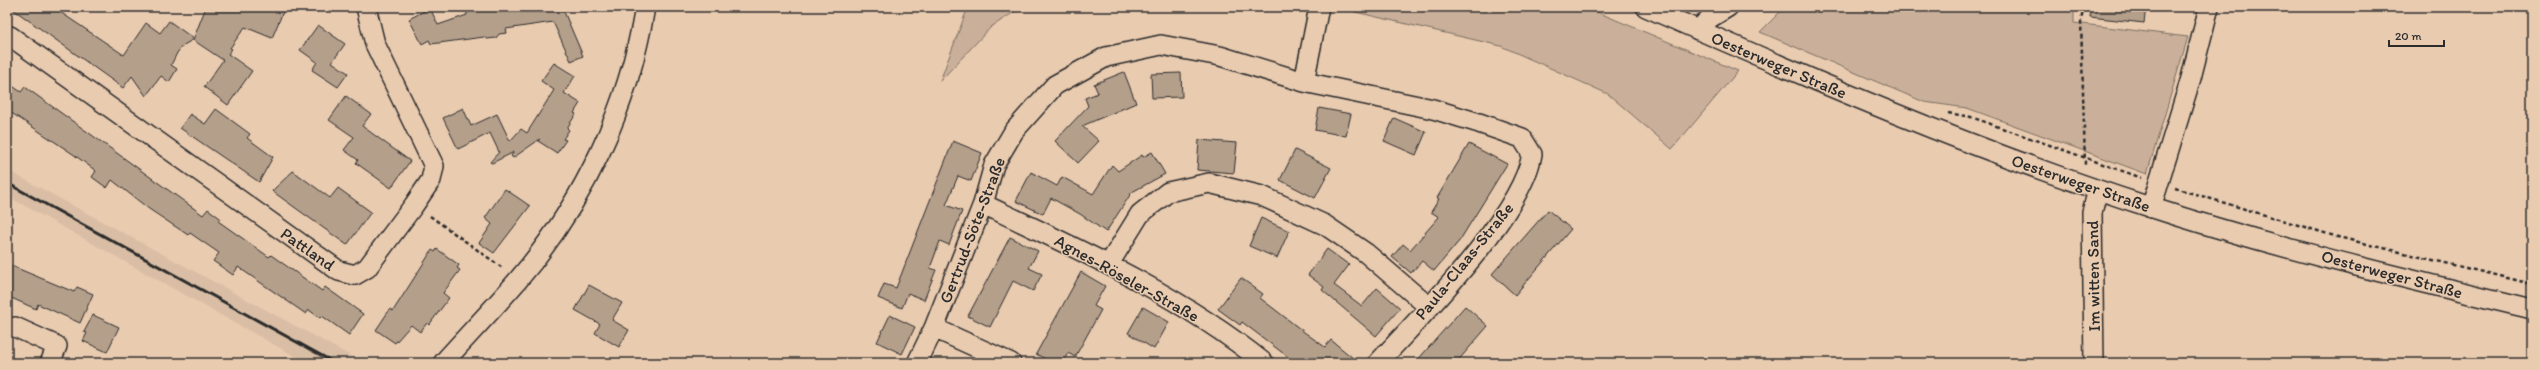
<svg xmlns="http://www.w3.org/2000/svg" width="2539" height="370" font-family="Itim,sans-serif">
  <rect width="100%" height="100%" fill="#e9cbb0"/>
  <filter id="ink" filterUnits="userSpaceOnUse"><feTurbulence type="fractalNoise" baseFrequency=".025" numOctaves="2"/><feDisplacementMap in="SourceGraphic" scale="8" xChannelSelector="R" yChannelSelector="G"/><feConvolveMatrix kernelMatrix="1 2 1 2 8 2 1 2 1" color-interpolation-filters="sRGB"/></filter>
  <g filter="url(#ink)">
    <path fill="#d9bea5" d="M7,170L364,363H307L7,196Z"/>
    <path fill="#cab09a" stroke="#7a6e62" d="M968,7H1022L991,27L940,81Z
      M1334,7H1585L1738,71L1672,149L1608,94L1501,46Z
      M1790,7H2074V23L2188,37L2147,174L1967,108L1924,102L1760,32L1781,11Z
      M2532,125V273L2528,272Z"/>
    <path fill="#b49f8b" stroke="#2b2b2b" d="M10,7H64L60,12L124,55L146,23L160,33L169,21L194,39L182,46L177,53L171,65L177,69L169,82L161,76L146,96L132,76L123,88Z
      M206,7H285L272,38L245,27L230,48L232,49L228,54L252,71L228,105L204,87L223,60L193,40Z
      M466,7H562L583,56L571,61L553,22L506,29L507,33L499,34L496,38L487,39L484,37L431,44L429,40L422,44L409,19L430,8L438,25L467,15Z
      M2091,7H2146L2144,23L2090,17Z
      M318,25L345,44L332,62L348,73L338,87L312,70L317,62L300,50Z
      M554,63L575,76L564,93L580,103L574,113L576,114L567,128L569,130L563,139L566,140L557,153L538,141L540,139L513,158L511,156L514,152L492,163L490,162L499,152L490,133L458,149L443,118L463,108L471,126L497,114L510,141L521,129L527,133L554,90L541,81Z
      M1124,72L1136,103L1082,126L1099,141L1078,163L1055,141L1088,106L1085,98L1098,93L1094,84Z
      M1181,73L1182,97L1152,98L1151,74Z
      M7,82L21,92L25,87L203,215L208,209L220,218L218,221L269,257L271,255L322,291L325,287L363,314L349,335L322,316L320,318L309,310L306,314L238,267L233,275L213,261L219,253L190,233L188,235L149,209L112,180L107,188L92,177L96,171L73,154L7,110Z
      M346,96L371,114L362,126L410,161L391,188L356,163L358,160L344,150L354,137L329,120Z
      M1319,108L1351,114L1346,136L1315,130Z
      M216,109L250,134L247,138L273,157L259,182L180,128L190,114L205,124Z
      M1394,118L1426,132L1416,155L1384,141Z
      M1199,140L1237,143L1234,173L1197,170Z
      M953,141L982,153L971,181L958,176L946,205L962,211L949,245L940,241L930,268L936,270L924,300L908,293L902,308L878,298L884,284L896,288Z
      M1469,144L1507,164L1460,240L1434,271L1422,261L1411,273L1392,257L1403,244L1410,250L1439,217L1431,212L1439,199L1437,198Z
      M1295,150L1331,168L1315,198L1280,180Z
      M1152,152L1165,174L1132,192L1106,232L1080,214L1051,198L1043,214L1016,201L1031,172L1057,186L1062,177L1093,194L1112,165L1118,171L1142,155L1143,157Z
      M293,171L330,198L338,188L371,212L347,245L272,191Z
      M505,189L530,206L494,253L479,243L492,224L485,218Z
      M1548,210L1571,229L1515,295L1492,274Z
      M1261,218L1289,231L1277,258L1249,246Z
      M1010,237L1038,251L1029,268L1042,274L1033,291L1013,281L990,327L968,316Z
      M437,249L459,265L457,268L460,270L443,293L449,298L429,325L427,323L420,332L411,325L395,343L376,330L390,309L393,311L432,250L435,252Z
      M1327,249L1349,265L1334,285L1362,306L1377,288L1400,308L1376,336L1322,290L1324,287L1308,275Z
      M7,264L74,292L77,287L93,294L80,323L38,304L36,309L7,296Z
      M1081,272L1105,286L1094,306L1101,310L1075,357L1068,353L1063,363H1053L1036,354Z
      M1241,278L1263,294L1260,298L1304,332L1325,347L1331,340L1359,363H1296L1242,322L1240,325L1218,309Z
      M589,285L622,303L612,320L629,330L619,347L595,333L600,324L575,310Z
      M1465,306L1488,326L1456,363H1415Z
      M1143,307L1169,322L1154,349L1128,333Z
      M93,315L119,327L107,352L83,341L87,333L84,332Z
      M890,315L915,327L902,354L877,342Z"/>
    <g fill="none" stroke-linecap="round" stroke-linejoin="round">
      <defs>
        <path id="minor" d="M1646,7C1812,80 1978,152 2150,207C2275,248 2404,278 2532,309
          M1698,30L1710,18L1728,7
          M10,36L339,271L355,275L367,268L414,205L431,180L434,166L375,44L366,7
          M1304,82L1319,7
          M983,204C1080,250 1180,295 1264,363
          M2151,208L2191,78L2209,7
          M1109,264L1140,214L1168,192L1209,183L1262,196L1325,225L1366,253L1429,307
          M15,327L57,346L50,363
          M934,328L1011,363
          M443,363C468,335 494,308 518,280C584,203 629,106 645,7
          M917,363L934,328L983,204L994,165L1014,131L1055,85L1106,57L1161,45L1220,56L1304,82L1433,109L1479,123L1522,138L1532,154C1522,215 1421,316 1378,363
          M2094,363L2092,212L2098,190"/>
      </defs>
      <use href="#minor" stroke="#2b2b2b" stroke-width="22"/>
      <path stroke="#2b2b2b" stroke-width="2.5" stroke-dasharray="4 3" stroke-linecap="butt" d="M2084,7L2081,20L2085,165
        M1948,113L1971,117L2142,178
        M2175,188L2338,237L2532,284
        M430,216L504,269"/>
      <use href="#minor" stroke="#e9cbb0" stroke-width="19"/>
      <path stroke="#2b2b2b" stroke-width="3" d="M7,183L335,363"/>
    </g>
  </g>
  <g text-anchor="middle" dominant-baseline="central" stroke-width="3" stroke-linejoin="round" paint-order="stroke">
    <g font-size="17" fill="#2b2b2b" stroke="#e9cbb0">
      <text transform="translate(1779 65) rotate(23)">Oesterweger Straße</text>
      <text transform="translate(2081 183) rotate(19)">Oesterweger Straße</text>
      <text transform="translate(972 230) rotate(-69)">Gertrud-Söte-Straße</text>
      <text transform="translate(308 249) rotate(35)">Pattland</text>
      <text transform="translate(1464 261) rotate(-51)">Paula-Claas-Straße</text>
      <text transform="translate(2392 274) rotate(15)">Oesterweger Straße</text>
      <text transform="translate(2093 276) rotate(-91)">Im witten Sand</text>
      <text transform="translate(1127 278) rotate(29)">Agnes-Röseler-Straße</text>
    </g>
  </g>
  <rect width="2539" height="370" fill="none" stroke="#e9cbb0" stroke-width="24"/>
  <rect x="12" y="12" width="2515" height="346" fill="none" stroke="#2b2b2b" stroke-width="1.5" filter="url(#ink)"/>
  <path d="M2389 40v6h55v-6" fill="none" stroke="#2b2b2b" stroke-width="2"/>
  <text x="2395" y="40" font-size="12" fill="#2b2b2b" stroke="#e9cbb0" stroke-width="3" paint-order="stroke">20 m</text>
</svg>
